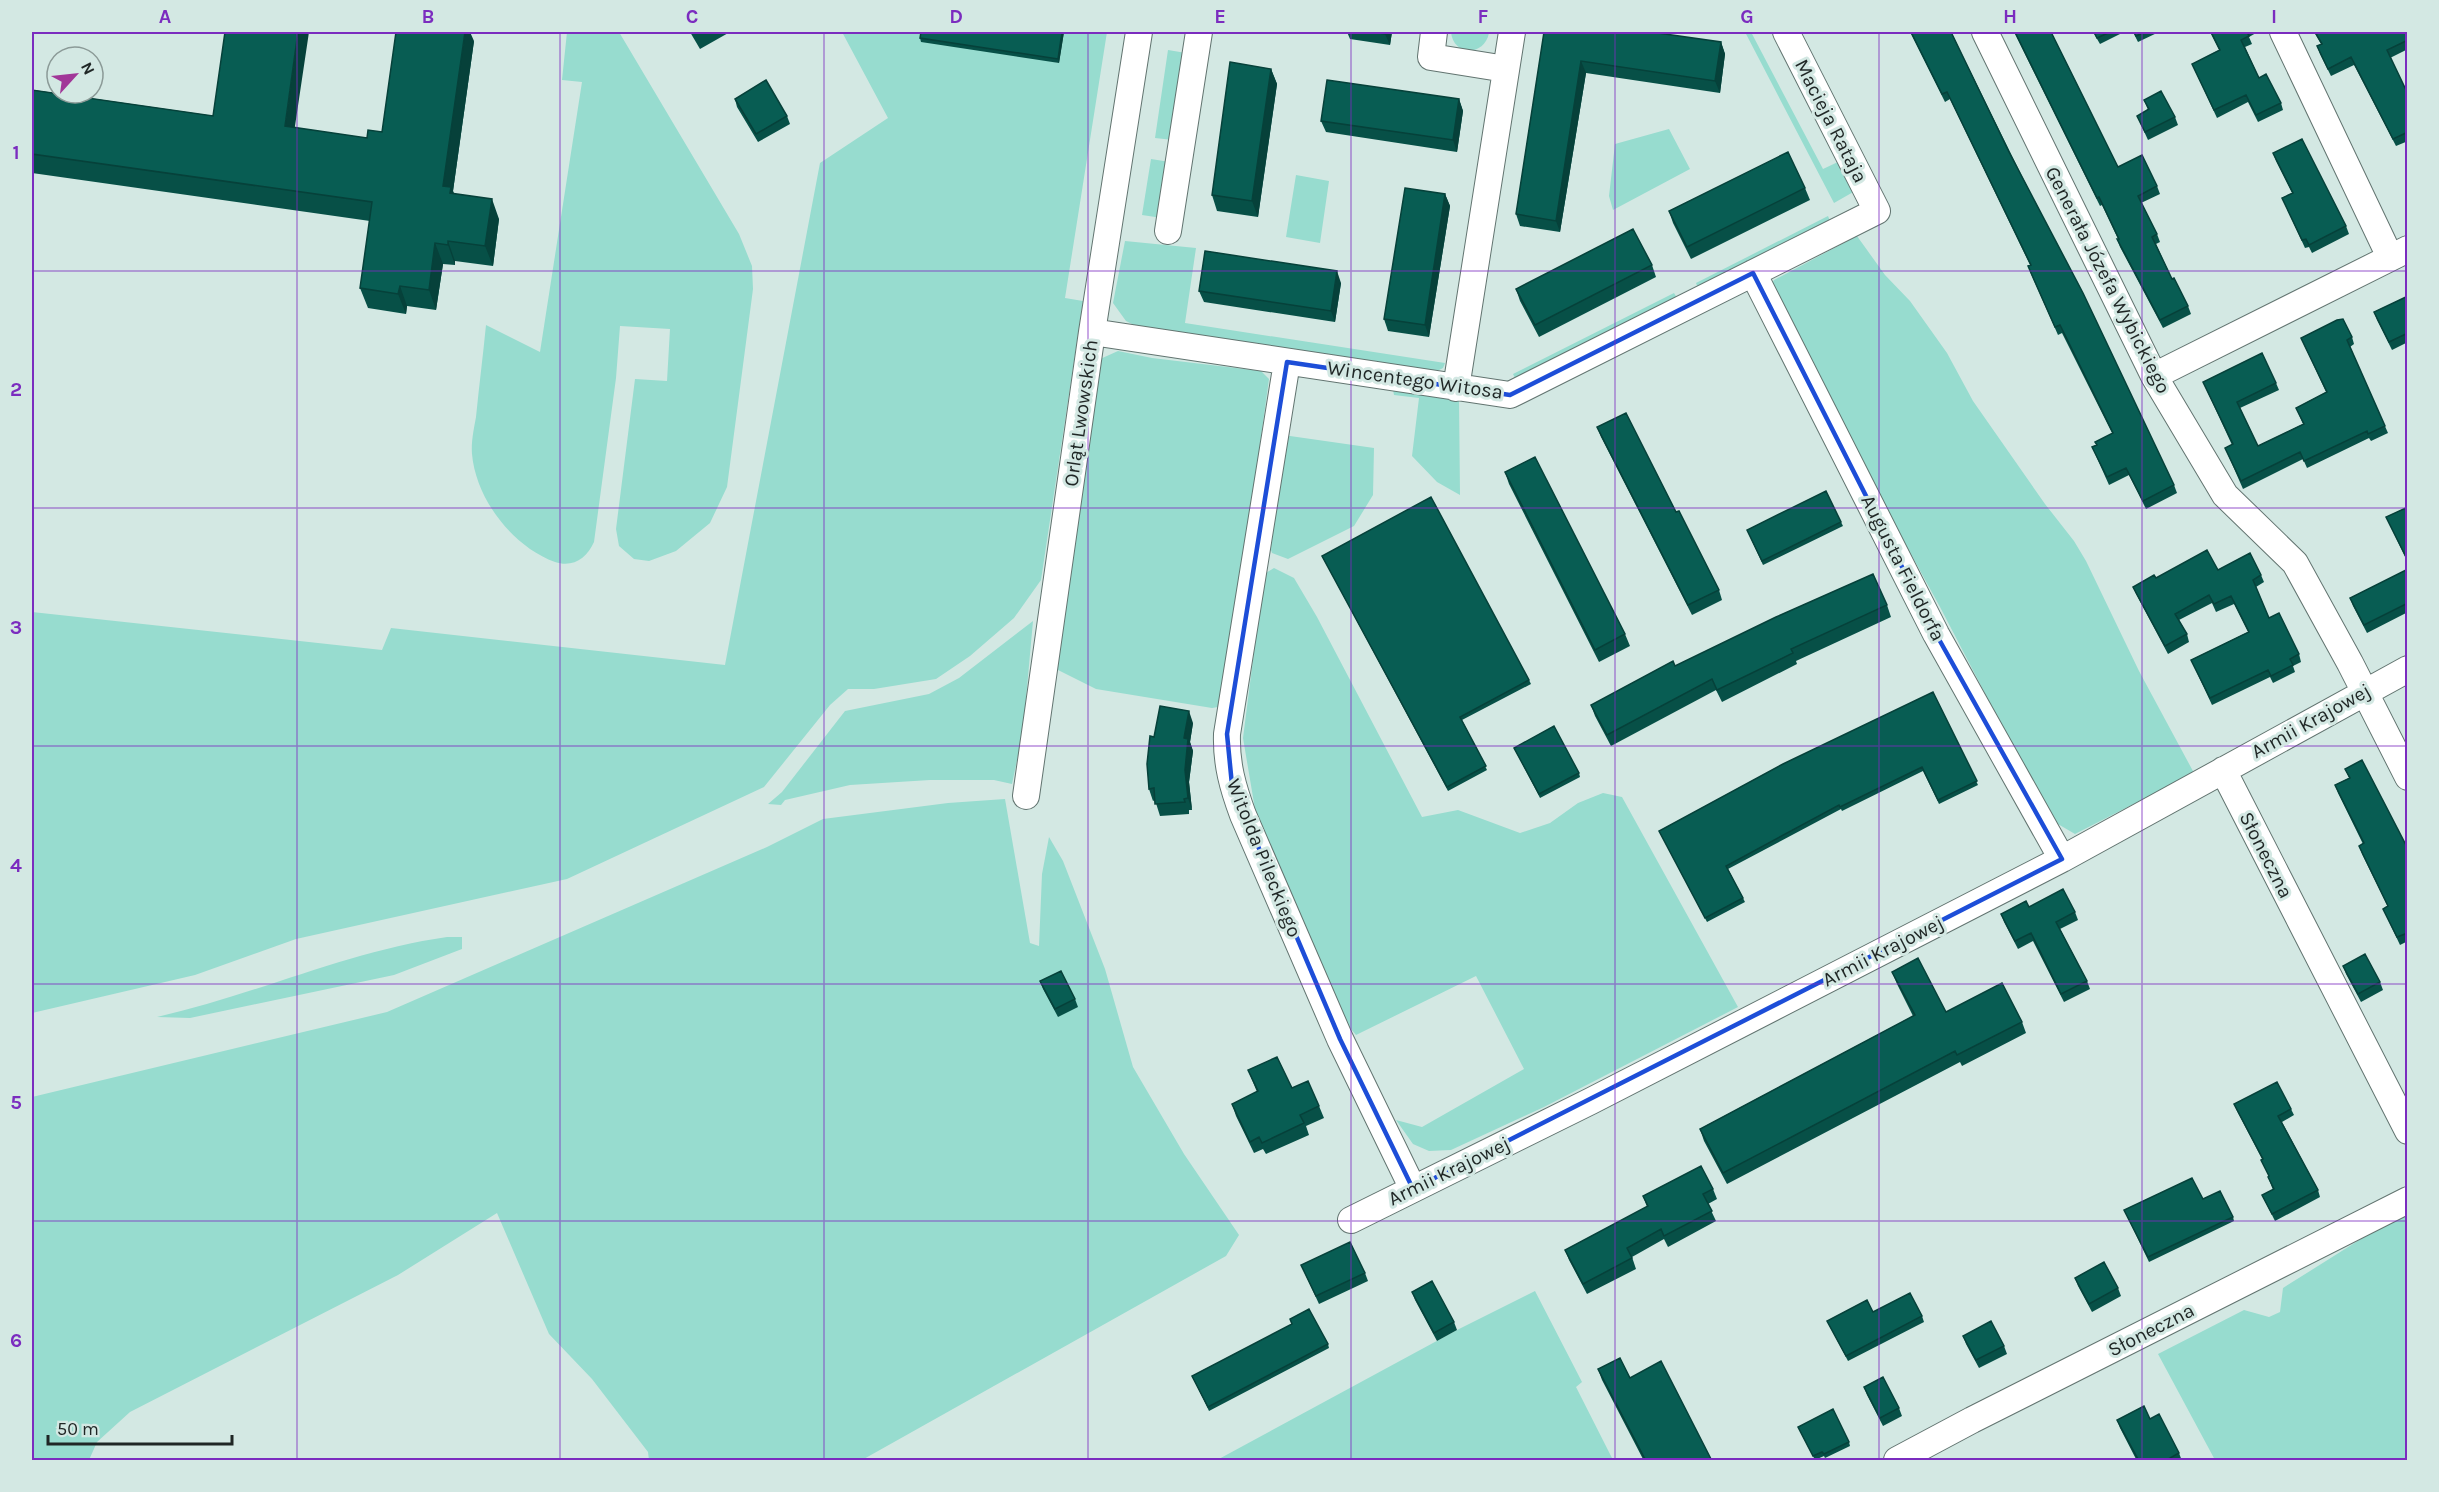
<svg xmlns="http://www.w3.org/2000/svg" width="2439" height="1492" font-family="Karla,sans-serif">
  <rect width="100%" height="100%" fill="#d3e8e3"/>
  <path fill="#97dccf" d="M567,32H619L739,234L752,266L753,289L727,487L710,523L676,551L649,561L634,559L619,546L616,529L635,379L667,381L670,329L620,326L616,378L594,542C587,558 573,568 555,562C512,546 476,499 472,454C471,442 474,428 476,417C479,386 483,356 486,325L540,352L582,82L562,80Z
    M842,32H923L1059,63L1064,32H1107L1065,298L1083,301L1041,580L1014,618L970,656L936,679L874,689H848L830,705L764,787L567,879L296,939L195,975L32,1013V612L382,650L391,628L725,665L820,163L888,118Z
    M1451,32H1488L1489,33C1484,57 1453,56 1451,32Z
    M1745,32H1751L1823,169L1840,161L1855,191L1834,203Z
    M1168,50L1186,53L1173,140L1155,138Z
    M1669,129L1690,169L1613,210L1609,196L1615,144Z
    M1151,159L1170,162L1162,218L1142,215Z
    M1296,175L1329,181L1320,243L1286,237Z
    M1828,216L1830,221L1698,288L1696,283Z
    M1857,236L1885,275L1910,301L1947,353L1973,401L2045,504L2074,541L2086,561L2139,671L2194,773L2075,834L2051,820L1940,607L1767,292L1774,280Z
    M1125,241L1196,248L1185,323L1445,363L1443,368L1437,371L1134,325L1126,321L1113,303Z
    M1674,293L1677,298L1516,380L1513,374Z
    M1118,351L1152,358L1261,371L1269,379L1224,706L1212,708L1096,689L1052,667L1093,417L1098,360Z
    M1393,390L1459,399L1460,495L1437,482L1412,456L1419,398L1394,395Z
    M1283,435L1374,448L1373,495L1354,526L1288,559L1272,553L1266,536Z
    M1274,568L1294,578L1317,617L1422,817L1458,810L1520,833L1550,823L1578,803L1603,793L1622,797L1738,1007L1544,1107L1451,1150L1429,1151L1413,1144L1396,1120L1422,1127L1524,1069L1476,976L1356,1035L1346,1023L1255,809L1243,738L1264,574Z
    M1033,621L1023,732L1012,784L994,780H930L850,785L785,800L781,805L768,804L782,792L845,711L929,694L959,678Z
    M1005,799L1030,943L1039,946L1042,874L1049,837L1063,861L1105,969L1133,1067L1184,1154L1239,1235L1226,1256L862,1460H649L648,1452L592,1379L549,1334L497,1213L398,1275L130,1412L97,1442L89,1460H32V1097L387,1012L767,847L823,819L948,803Z
    M447,937H462V949L394,975L190,1018L157,1017C255,995 348,951 447,937Z
    M2407,1210V1460H2215L2158,1354L2244,1310L2269,1317L2280,1312L2283,1288Z
    M1535,1291L1582,1382L1576,1387L1613,1460H1217L1457,1330Z"/>
  <g fill="none" stroke-linecap="round" stroke-linejoin="round">
    <defs>
      <path id="street" d="M1434,32L1431,57L1506,69
        M1985,32L2154,376L2225,495L2295,563L2350,663L2408,777
        M2283,32L2390,257
        M1168,231L1199,32
        M1753,273L1936,634L2062,859
        M1092,332L1510,395L1877,211L1786,32
        M1287,362L1227,734C1226,764 1233,788 1243,815L1340,1039L1413,1189
        M2154,376L2408,249
        M1456,388L1512,32
        M2223,770L2408,1131
        M1026,796L1092,332L1139,32
        M1351,1220L1591,1101L2062,859L2408,669
        M1897,1460L1972,1420L2408,1200"/>
    </defs>
    <use href="#street" stroke="#627470" stroke-width="28"/>
    <use href="#street" stroke="#fff" stroke-width="26"/>
  </g>
  <path fill="#075047" d="M690,32H730L700,49Z
    M921,32H1064L1059,63L921,42L920,38Z
    M1347,32H1392L1390,45L1350,39Z
    M1544,32L1721,42L1725,54L1720,93L1586,73L1560,232L1520,226L1516,214Z
    M1910,32H1951L2174,485L2177,493L2146,509L2129,475L2109,485L2092,447L2096,445L2112,433L2062,333L2058,335L2031,274L2028,266L2030,265L1950,99L1945,102Z
    M2014,32H2051L2118,167L2157,186L2160,194L2141,203L2157,234L2160,242L2156,244L2172,279L2188,306L2191,314L2163,328L2120,247L2117,239H2118L2102,205L2100,206Z
    M2093,32H2124L2100,44Z
    M2133,32H2159L2138,42Z
    M2210,32H2256V33L2249,37L2252,44L2245,47L2259,78L2281,103L2283,110L2258,122L2248,102L2217,118L2192,64L2219,50Z
    M2314,32H2408V49L2390,58L2407,92L2408,91V141L2396,146L2354,65L2331,76L2320,54L2317,46L2321,44Z
    M474,41L453,191L454,194L499,219L493,266L455,261V265L443,264L436,310L407,306L406,314L368,308L360,288L370,221L32,173V84L34,90L367,138L382,132Z
    M1271,69L1277,84L1258,217L1217,211L1212,195Z
    M735,99L787,116L790,124L758,142L737,107Z
    M1459,99L1463,111L1457,152L1326,132L1321,121Z
    M2144,100L2175,117L2178,125L2148,140L2137,116L2148,110Z
    M2273,153L2346,226L2349,234L2312,253L2309,247L2305,248L2282,198L2292,193L2276,161Z
    M1805,188L1810,200L1691,259L1673,223L1669,211Z
    M1445,194L1450,206L1429,337L1388,331L1384,319Z
    M1652,265L1656,277L1539,337L1520,301L1516,289Z
    M1341,283L1335,322L1204,302L1199,291Z
    M2408,296V342L2392,350L2377,320L2374,312Z
    M2352,337L2354,344L2350,347L2388,433L2371,441L2369,438L2307,468L2303,459L2243,489L2225,448L2232,445L2203,382L2276,383L2279,390L2240,408L2258,446L2303,424L2296,408L2326,392L2301,338Z
    M1597,427L1676,512L1719,590L1722,600L1692,615L1601,437Z
    M1505,472L1625,634L1630,646L1599,662L1509,484Z
    M2408,507V563L2386,517Z
    M1841,522L1843,526L1763,565L1747,530Z
    M1322,556L1529,680L1531,684L1462,720L1487,770L1448,791Z
    M2408,569V612L2367,633L2353,606L2350,598Z
    M2218,570L2261,575L2264,582L2256,587L2269,618L2299,654L2301,662L2293,666L2295,672L2273,683L2270,677L2212,705L2191,660L2248,632L2234,604L2216,612L2212,603L2179,620L2187,634L2189,642L2168,654L2136,594L2133,587L2156,578Z
    M1887,605L1891,617L1796,661L1797,664L1722,702L1716,690L1611,746L1595,716L1591,705L1675,666Z
    M1933,692L1978,785L1939,804L1923,771L1842,811L1841,809L1728,869L1745,902L1707,922L1659,831Z
    M1193,723L1190,742L1193,751L1189,782L1192,810H1189V814L1160,816L1155,800L1153,801L1149,789L1154,737Z
    M1514,748L1579,773L1580,777L1540,798Z
    M2345,769L2408,849V941L2400,945L2383,909L2388,907L2362,854L2359,846L2363,844L2338,793L2335,785L2349,778Z
    M2029,907L2075,912L2078,920L2060,929L2087,981L2090,989L2064,1002L2033,941L2018,949L2004,922L2001,914Z
    M2343,966L2380,982L2383,990L2361,1002L2346,974Z
    M1892,972L1946,1012L2022,1022L2026,1033L1962,1066L1960,1062L1727,1184L1704,1141L1700,1129L1913,1016L1897,984Z
    M1040,981L1075,999L1078,1007L1058,1017L1043,989Z
    M1248,1070L1292,1088L1319,1106L1324,1118L1306,1126L1309,1135L1266,1154L1263,1149L1254,1153L1236,1116L1232,1104L1257,1092Z
    M2234,1104L2291,1109L2294,1115L2282,1122L2318,1190L2320,1197L2275,1221L2262,1195L2273,1190L2268,1177L2269,1176L2261,1160L2262,1159L2237,1111Z
    M1713,1189L1717,1199L1708,1204L1716,1221L1668,1247L1664,1239L1632,1257L1636,1269L1587,1294L1569,1260L1565,1250L1647,1207L1643,1196Z
    M2203,1199L2233,1217L2234,1221L2149,1262L2124,1210Z
    M1301,1265L1365,1273L1368,1281L1319,1304Z
    M2075,1278L2118,1288L2121,1296L2092,1312L2078,1286Z
    M1412,1292L1454,1322L1457,1330L1437,1341L1415,1300Z
    M1873,1312L1922,1316L1924,1322L1848,1361L1827,1321Z
    M1290,1319L1328,1344L1329,1348L1209,1411L1192,1376L1292,1324Z
    M1963,1336L2004,1346L2007,1354L1979,1368L1966,1344Z
    M1598,1369L1630,1378L1712,1461H1644L1602,1380Z
    M1864,1387L1899,1408L1902,1416L1883,1426L1867,1395Z
    M2150,1419L2179,1453L2182,1461H2137L2120,1428L2117,1420Z
    M1798,1427L1849,1442L1850,1446L1825,1458L1824,1456L1815,1460Z"/>
  <path fill="#06413a" d="M298,32H309L292,146L285,126Z
    M465,32H470L474,41L453,191L459,207L443,186Z
    M1062,32H1064L1059,63L1058,59Z
    M1386,32H1392L1390,45L1385,34Z
    M1721,42L1725,54L1720,93L1715,81Z
    M1581,61L1586,73L1560,232L1556,221Z
    M1271,69L1277,84L1258,217L1252,201Z
    M1459,99L1463,111L1457,152L1453,140Z
    M1445,194L1450,206L1429,337L1425,325Z
    M492,199L499,219L493,266L485,246Z
    M448,241L455,261V265L448,245Z
    M435,243L443,264L436,310L429,290Z
    M1337,271L1341,283L1335,322L1331,311Z
    M400,286L407,306L406,314L398,294Z
    M1189,711L1193,723L1190,742L1193,751L1189,782L1192,810L1188,798L1185,770L1184,738Z"/>
  <path fill="#085d53" stroke="#06413a" stroke-width="1.5" d="M225,32H298L285,126L367,138L368,130L382,132L396,32H465L443,186L451,187L450,193L492,199L485,246L448,241V245L435,243L429,290L400,286L398,294L360,288L372,202L32,154V90L213,116Z
    M921,32H1062L1058,59L920,38Z
    M1372,32H1386L1385,34Z
    M1544,32H1651L1721,42L1715,81L1581,61L1556,221L1516,214Z
    M1911,32H1951L2009,152L2083,293L2174,485L2143,501L2126,468L2107,477L2092,447L2097,445L2095,442L2113,433L2060,325L2055,327L2028,266L2031,265L1947,92L1942,94Z
    M2015,32H2051L2118,167L2142,155L2157,186L2138,196L2157,234L2152,237L2172,279L2174,278L2188,306L2160,320L2117,239H2119L2099,197L2097,198Z
    M2094,32H2110L2097,38Z
    M2134,32H2145L2136,36Z
    M2211,32H2247L2249,36L2241,40L2259,78L2266,74L2281,103L2256,115L2246,95L2214,110L2192,64L2220,50Z
    M2315,32H2408V40L2387,50L2407,92L2408,91V132L2393,139L2351,57L2328,69L2317,46L2322,44Z
    M1230,62L1271,69L1252,201L1212,195Z
    M766,80L787,116L756,134L735,99Z
    M1327,80L1459,99L1453,140L1321,121Z
    M2161,91L2175,117L2145,132L2137,116L2149,109L2144,100Z
    M2302,139L2346,226L2309,245L2306,239L2302,240L2282,198L2293,193L2273,153Z
    M1788,152L1805,188L1687,247L1669,211Z
    M1405,188L1445,194L1425,325L1384,319Z
    M1633,229L1652,265L1535,325L1516,289Z
    M1205,251L1337,271L1331,311L1199,291Z
    M2408,296V333L2389,342L2374,312Z
    M2343,319L2352,337L2347,340L2385,426L2368,434L2367,431L2304,461L2300,452L2241,481L2225,448L2233,444L2203,382L2262,353L2276,383L2237,402L2258,446L2304,424L2296,408L2327,392L2301,338L2337,320Z
    M1626,413L1676,512L1679,511L1719,590L1688,605L1597,427Z
    M1535,457L1625,634L1595,650L1505,472Z
    M1826,491L1841,522L1762,561L1747,530Z
    M1431,497L1529,680L1460,717L1486,766L1447,787L1322,556Z
    M2408,507V561L2386,517Z
    M2207,550L2218,570L2250,553L2261,575L2253,580L2269,618L2279,613L2299,654L2290,659L2293,665L2271,676L2268,670L2210,698L2191,660L2249,632L2231,596L2214,604L2209,595L2175,614L2187,634L2165,646L2133,587L2154,575L2156,578Z
    M2408,569V603L2364,625L2350,598Z
    M1873,574L1887,605L1791,649L1793,653L1717,690L1712,679L1607,735L1591,705L1673,661L1675,666L1776,617Z
    M1933,692L1977,781L1938,800L1922,767L1840,807L1839,805L1726,866L1743,898L1705,918L1659,831L1783,764Z
    M1160,706L1189,711L1184,738L1188,739L1185,770L1188,798L1184,799L1185,802L1155,804L1154,788L1149,789L1147,764L1150,736L1154,737Z
    M1554,726L1579,773L1539,794L1514,748Z
    M2362,760L2408,849V939L2405,934L2397,937L2383,909L2388,906L2359,846L2364,843L2335,785L2350,778L2345,769Z
    M2063,889L2075,912L2056,922L2087,981L2061,994L2031,933L2015,941L2001,914L2026,901L2029,907Z
    M2365,954L2380,982L2358,994L2343,966Z
    M1918,958L1946,1012L2002,983L2022,1022L1957,1055L1955,1051L1723,1173L1700,1129L1915,1015L1892,972Z
    M1061,971L1075,999L1055,1009L1040,981Z
    M1277,1057L1292,1088L1308,1081L1319,1106L1300,1115L1304,1123L1262,1143L1259,1137L1250,1142L1232,1104L1258,1091L1248,1070Z
    M2277,1082L2291,1109L2278,1116L2318,1190L2272,1214L2262,1195L2274,1189L2268,1177L2269,1176L2261,1160L2263,1159L2234,1104Z
    M1701,1166L1713,1189L1703,1194L1712,1211L1664,1236L1661,1229L1627,1248L1632,1258L1583,1284L1565,1250L1648,1206L1643,1196Z
    M2192,1178L2203,1199L2220,1191L2233,1217L2148,1257L2124,1210Z
    M1350,1242L1365,1273L1316,1296L1301,1265Z
    M2104,1262L2118,1288L2089,1304L2075,1278Z
    M1432,1281L1454,1322L1434,1333L1412,1292Z
    M1910,1293L1922,1316L1846,1356L1827,1321L1867,1300L1873,1312Z
    M1309,1309L1328,1344L1208,1407L1192,1376L1292,1324L1290,1319Z
    M1991,1321L2004,1346L1976,1360L1963,1336Z
    M1620,1358L1630,1378L1661,1361L1712,1461H1646L1598,1369Z
    M1883,1377L1899,1408L1880,1418L1864,1387Z
    M2144,1406L2150,1419L2159,1414L2179,1453L2165,1461H2139L2117,1420Z
    M1833,1409L1849,1442L1824,1454L1822,1452L1813,1456L1798,1427Z"/>
  <path fill="none" stroke="#1d4ed8" stroke-width="4.5" stroke-linejoin="round" d="M1753,273L1936,634L2062,859L1413,1189L1340,1039L1232,785L1227,734L1287,362L1510,395Z"/>
  <path fill="none" stroke="#7b2cbf" stroke-width="1.5" stroke-opacity="0.55" d="M297,32V1460M560,32V1460M824,32V1460M1088,32V1460M1351,32V1460M1615,32V1460M1879,32V1460M2142,32V1460M32,271H2408M32,508H2408M32,746H2408M32,984H2408M32,1221H2408"/>
  <g text-anchor="middle" dominant-baseline="central" stroke-width="6" stroke-linejoin="round" paint-order="stroke">
    <g font-size="20" fill="#1f2625" stroke="#d3e8e3">
      <text transform="translate(1831 121) rotate(63)">Macieja Rataja</text>
      <text transform="translate(2108 280) rotate(63)">Generała Józefa Wybickiego</text>
      <text transform="translate(1415 380) rotate(8)">Wincentego Witosa</text>
      <text transform="translate(1081 413) rotate(-82)">Orląt Lwowskich</text>
      <text transform="translate(1903 568) rotate(63)">Augusta Fieldorfa</text>
      <text transform="translate(2311 721) rotate(-29)">Armii Krajowej</text>
      <text transform="translate(2266 855) rotate(63)">Słoneczna</text>
      <text transform="translate(1264 858) rotate(68)">Witolda Pileckiego</text>
      <text transform="translate(1883 951) rotate(-27)">Armii Krajowej</text>
      <text transform="translate(1449 1171) rotate(-26)">Armii Krajowej</text>
      <text transform="translate(2151 1330) rotate(-27)">Słoneczna</text>
    </g>
  </g>
  <rect width="2439" height="1492" fill="none" stroke="#d3e8e3" stroke-width="66"/>
  <g transform="translate(75 75) rotate(63)"><circle r="28" fill="#d3e8e3" stroke="#8b9a97" stroke-width="1.5"/>
  <path d="M0-4.5L10 22L0 15L-10 22Z" fill="#a13798"/>
  <text y="-9" font-size="16" font-weight="bold" text-anchor="middle" fill="#1f2625">N</text>
  </g>
  <path d="M48 1435v9h184v-9" fill="none" stroke="#1f2625" stroke-width="3"/>
  <text x="57" y="1435" font-size="18" fill="#1f2625" stroke="#d3e8e3" stroke-width="4.5" paint-order="stroke">50 m</text>
  <rect x="33" y="33" width="2373" height="1426" fill="none" stroke="#7b2cbf" stroke-width="2"/>
  <g font-size="20" text-anchor="middle" font-weight="bold" fill="#7b2cbf">
    <text x="165" y="23">A</text>
    <text x="428" y="23">B</text>
    <text x="692" y="23">C</text>
    <text x="956" y="23">D</text>
    <text x="1220" y="23">E</text>
    <text x="1483" y="23">F</text>
    <text x="1747" y="23">G</text>
    <text x="2010" y="23">H</text>
    <text x="2274" y="23">I</text>
    <text x="16" y="159">1</text>
    <text x="16" y="396">2</text>
    <text x="16" y="634">3</text>
    <text x="16" y="872">4</text>
    <text x="16" y="1109">5</text>
    <text x="16" y="1347">6</text>
  </g>
</svg>
